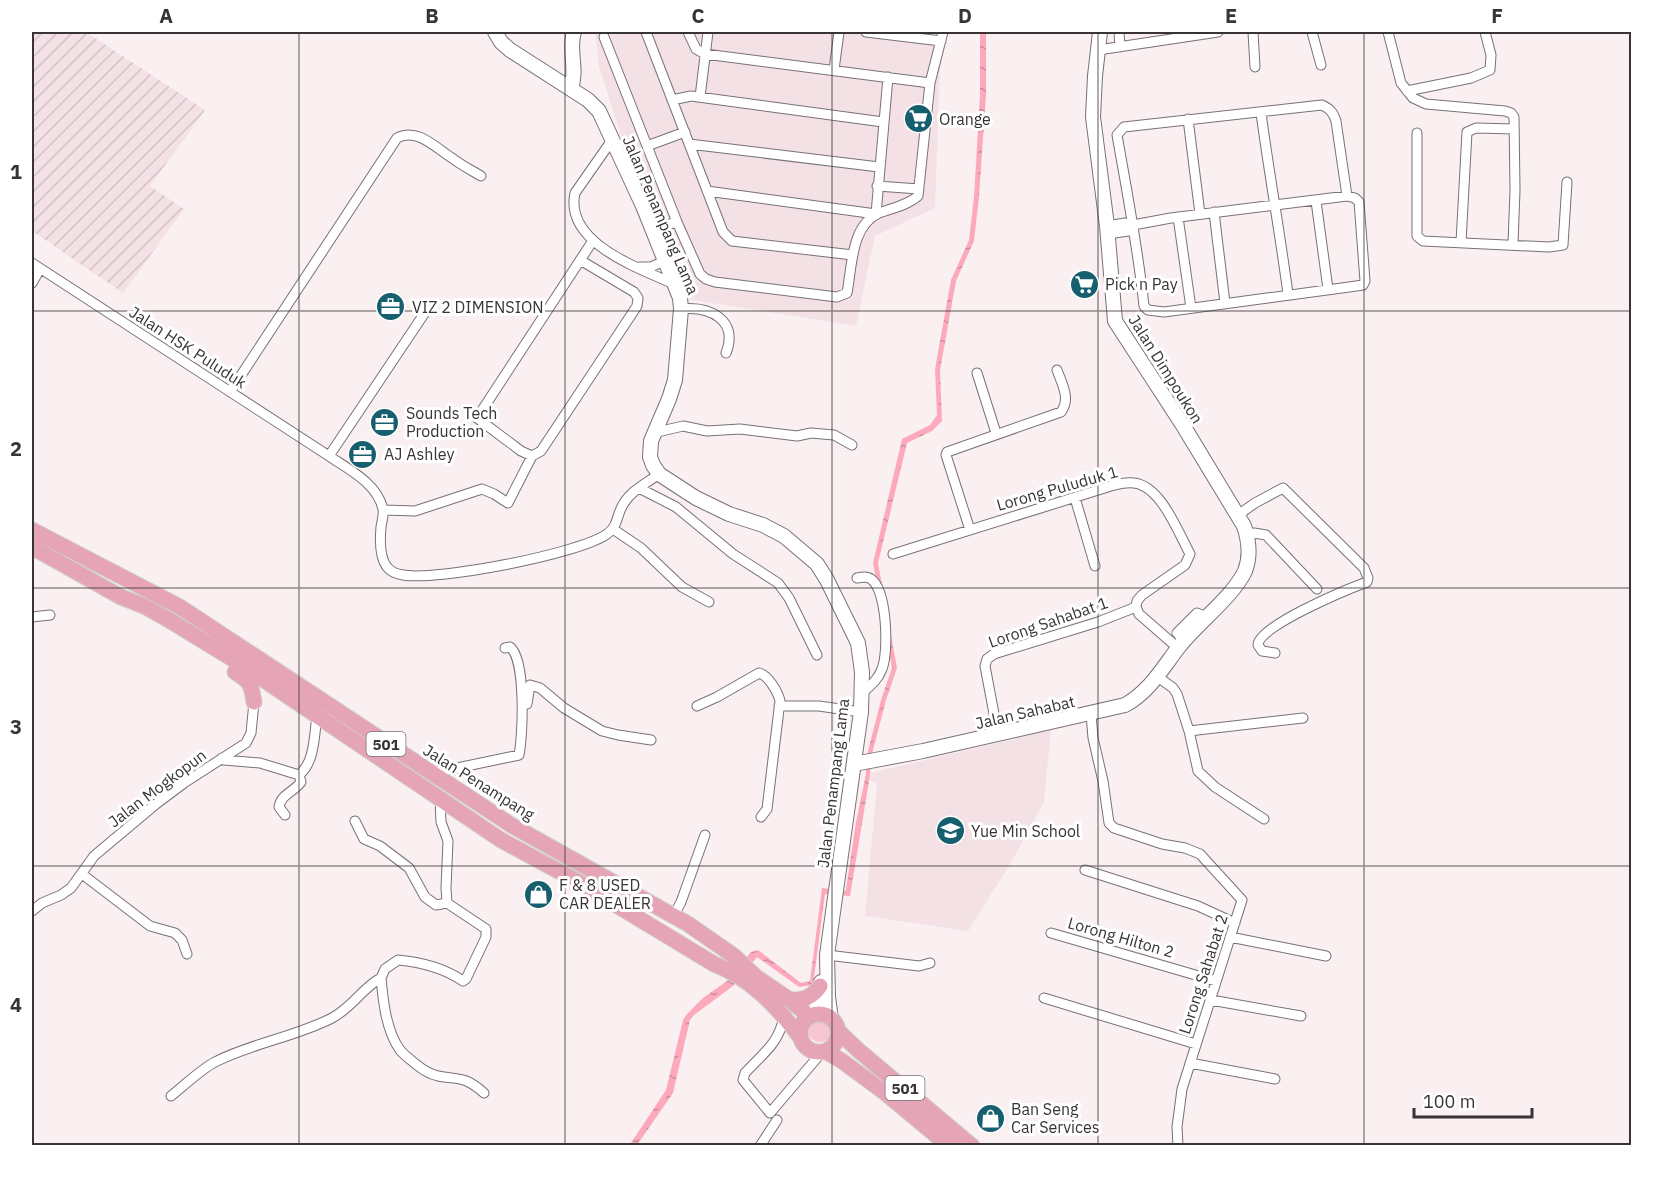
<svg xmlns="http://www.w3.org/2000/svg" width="1663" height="1177" font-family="'IBM Plex Sans',sans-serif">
  <defs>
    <pattern id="industrial-furrows" width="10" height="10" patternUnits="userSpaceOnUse" patternTransform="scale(1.5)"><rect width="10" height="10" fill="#f3e1e5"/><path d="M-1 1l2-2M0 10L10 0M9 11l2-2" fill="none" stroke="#d1c2c5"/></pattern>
    <pattern id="water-ripples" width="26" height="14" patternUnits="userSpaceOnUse" patternTransform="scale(1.5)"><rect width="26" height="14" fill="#fda9bc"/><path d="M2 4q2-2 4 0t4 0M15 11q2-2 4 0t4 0" fill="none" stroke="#ce8a9a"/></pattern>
  </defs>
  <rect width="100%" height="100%" fill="#faf0f2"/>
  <path fill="#f3e1e5" d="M595,32H922L941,41L935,208L875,236L856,326L680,298L652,229L599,67Z
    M1051,730L1044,802L1012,861L968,931L865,916L877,784L870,780L871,773Z"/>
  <path fill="url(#industrial-furrows)" d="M32,32H86L205,110L150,186L184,209L123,293L32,231Z"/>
  <path fill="#f8c6d0" d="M808 1030a12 12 0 1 1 24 0a12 12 0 1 1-24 0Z"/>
  <path fill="url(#water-ripples)" d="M980,32H986V95L979,197L974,241L956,281L940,370L942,421L932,431L907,443L878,563L897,668L886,700L872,754L870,775L850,896L825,894L813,985L799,987L757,957L733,986L694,1015L690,1020L673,1093L637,1145L629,1146L666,1090L683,1020L687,1014L703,998L727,981L751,952L758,950L801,983L810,981L822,888L845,891L846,889L856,822L866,774L867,755L881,700L892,668L873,563L902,439L930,425L937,415L935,369L951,280L969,240L974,197L980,95Z"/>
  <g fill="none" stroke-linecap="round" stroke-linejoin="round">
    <defs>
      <path id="street" d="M646,32L723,232L732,241L853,255
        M688,32L696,49L705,54L930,83
        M866,32L941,41
        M1119,32L1120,47
        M1253,32L1255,67
        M1312,32L1321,65
        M1388,32L1401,83L1413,98L1426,104L1505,111L1511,113L1514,117L1515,190L1513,244
        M604,37L677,222L700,274L706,279L715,282L837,297L847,293C852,267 851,225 879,213C892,208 908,205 918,196L930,83L943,32
        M1098,50L1218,32
        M834,70L839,32
        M1407,91L1471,78L1490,70L1491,55L1485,32
        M700,97L708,32
        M672,100L691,96L883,122
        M1261,113C1269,173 1280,233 1288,294
        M1188,119L1200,214
        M1417,133V236L1423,241L1549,247L1563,245L1567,182
        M612,140L575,193C564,243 639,268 674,284
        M689,144L879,167
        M647,146L685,132
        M877,186L919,189
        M707,191L876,214
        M1316,201L1328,289
        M1214,212L1225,303
        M876,214L888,77
        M1178,217L1191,308
        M1107,226L1125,223L1133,225L1171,218L1347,196L1355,198L1359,202L1365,281L1363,285L1349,287L1164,312L1148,310L1144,306C1138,248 1127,192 1117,135L1124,127L1322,105C1330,109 1333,112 1336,121L1347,196
        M652,229L677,222
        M1108,234L1128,231L1133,225
        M1461,242L1467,132L1476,128L1514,129
        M32,263L329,456C348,469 377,483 383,509C384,514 382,521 381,527C380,538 379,557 387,567C390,571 397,574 403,575C437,581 579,554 607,534C619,526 616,514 624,503C632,490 647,483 659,474
        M640,267H651L664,261
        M32,283L40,269
        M681,309C710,306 739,320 726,353
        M977,373L996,433
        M230,392L397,138C417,127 436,148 452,158C461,165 471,170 481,176
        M653,433L683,426L707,431L740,429L797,436L811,433L834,435L852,445
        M329,456L430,305
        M532,456L521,451L477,418L592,242
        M639,488L676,507L733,554L778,583L789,598L817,655
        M1075,498L1095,566
        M384,510L415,511L482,489L494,494L508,503L532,456L541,451L637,306L638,298L634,292L580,260
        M1238,515L1255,503L1283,488L1364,568L1368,578L1367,582C1348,589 1258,626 1258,645L1262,651L1275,653
        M613,529L641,548L682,587L709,602
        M970,530L946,455L947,452L1061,412C1071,399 1062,384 1057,370
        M1248,538L1254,533L1266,535L1317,589
        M893,554L1111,486C1118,484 1127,482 1134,483C1161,486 1178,532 1190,554L1185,565L1142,595L1137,601L1136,607
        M857,578C862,577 867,576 871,579C887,590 889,651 882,669C878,680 870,686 861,694
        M1136,607L1139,614L1178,648
        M32,617L50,615
        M1184,641L1177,633L1197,613L1207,617
        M1158,677L1173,688L1177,694L1189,731L1198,771L1215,787L1264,819
        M527,704L530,685L540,688L564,708L602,731L618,735L651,740
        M697,706L717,697L759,673C768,675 778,692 780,701L767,809L761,817
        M779,706H819L861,712
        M1091,714L1093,738L1103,781L1109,823L1114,828L1162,844L1185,848L1200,854L1242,900L1182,1089L1177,1127L1178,1146
        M1189,731L1303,718
        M998,735L985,666L987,659L994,654L1098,622L1136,607
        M222,758L224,760L260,763L299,775C315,762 314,736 317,716
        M433,773L519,755C523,735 526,659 510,647L505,648
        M285,815L279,807C281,794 294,792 301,782L299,775
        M355,821L364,839L380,846L409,868L425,897L436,905L447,903
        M1085,870L1198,906L1235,923
        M82,874L150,926L175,933L182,940L187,954
        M32,911L42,903L61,895L71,888L94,856L156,804L184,783L246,743L251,733L254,702
        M674,915L681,902L705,835
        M1051,933L1216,981
        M1230,937L1326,956
        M827,955L919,966L930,963
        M381,978C383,1000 386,1031 400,1050C405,1056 411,1060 417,1065C423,1070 430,1074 438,1076C460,1080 465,1076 484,1093
        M1044,998L1196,1044
        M1211,1000L1301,1016
        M784,1017C778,1045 763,1053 745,1073L743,1080L770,1113L822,1052
        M1190,1063L1275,1079
        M171,1096C185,1085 200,1070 215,1062C252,1043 295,1037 332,1018C353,1007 363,987 381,978L385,969L398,960C420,962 444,968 463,981L466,979L486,937V929L447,903L446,888L448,841L441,822L440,798
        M760,1146L777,1120"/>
      <path id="secondary" d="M495,32L501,42L510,50L588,100L599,111L643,206L680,298L681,309L675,380L669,399L651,441L650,457L653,465L659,474L696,498L729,514L763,525L784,536L817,564L827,580L858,643L862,672L861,712L827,955L828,997L831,1019
        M571,88C578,69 568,51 574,32
        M854,764L923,751L1125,705C1149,692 1162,669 1178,648C1195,625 1233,597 1245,571C1251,556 1249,541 1244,526L1184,427L1115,321L1107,226L1093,117L1095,76L1100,32
        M815,1015L821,982"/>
      <path id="primary" d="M32,530L180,607L511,825L688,924L734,956L756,977L790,1000L810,1017
        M32,547L121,597L144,606L169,620L236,661L501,840L575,880L714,964C751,978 778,1008 801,1038
        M235,672C251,682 251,684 254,702
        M790,1000C803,1000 812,998 820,986
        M800 1033a19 19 0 1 1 38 0a19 19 0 1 1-38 0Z
        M838,1031L858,1050L972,1146
        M825,1051L842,1061L884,1092L949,1146"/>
    </defs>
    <use href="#street" stroke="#797173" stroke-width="11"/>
    <use href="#secondary" stroke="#797173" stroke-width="16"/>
    <use href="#primary" stroke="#cfcecf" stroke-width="17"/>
    <use href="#street" stroke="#fff" stroke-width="9"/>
    <use href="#secondary" stroke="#fff" stroke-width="14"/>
    <use href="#primary" stroke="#e6a5b7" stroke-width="15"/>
  </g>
  <path fill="none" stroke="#383435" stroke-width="1.5" stroke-opacity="0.55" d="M299,32V1146M565,32V1146M832,32V1146M1098,32V1146M1364,32V1146M32,311H1632M32,588H1632M32,866H1632"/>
  <defs>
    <symbol id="supermarket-disc" viewBox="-11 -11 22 22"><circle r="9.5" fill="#165f6e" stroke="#fff"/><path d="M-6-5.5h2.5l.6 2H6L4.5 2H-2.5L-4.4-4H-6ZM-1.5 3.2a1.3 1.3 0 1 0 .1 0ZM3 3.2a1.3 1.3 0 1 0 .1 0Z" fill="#fff"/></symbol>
    <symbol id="office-disc" viewBox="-11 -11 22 22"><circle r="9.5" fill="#165f6e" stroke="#fff"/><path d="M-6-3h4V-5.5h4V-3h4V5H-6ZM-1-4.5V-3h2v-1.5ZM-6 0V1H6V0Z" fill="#fff"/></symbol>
    <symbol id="school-disc" viewBox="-11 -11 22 22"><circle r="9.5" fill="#165f6e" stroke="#fff"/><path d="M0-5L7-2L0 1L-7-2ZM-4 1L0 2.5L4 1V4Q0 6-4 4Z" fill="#fff"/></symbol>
    <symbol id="shop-disc" viewBox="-11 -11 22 22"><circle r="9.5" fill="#165f6e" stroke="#fff"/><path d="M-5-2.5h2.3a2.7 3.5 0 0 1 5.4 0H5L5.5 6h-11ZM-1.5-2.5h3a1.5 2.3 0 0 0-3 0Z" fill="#fff"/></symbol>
  </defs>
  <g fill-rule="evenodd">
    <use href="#supermarket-disc" x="902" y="102" width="33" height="33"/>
    <use href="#supermarket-disc" x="1068" y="268" width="33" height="33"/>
    <use href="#office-disc" x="374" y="290" width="33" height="33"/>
    <use href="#office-disc" x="368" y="406" width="33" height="33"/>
    <use href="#office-disc" x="346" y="438" width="33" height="33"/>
    <use href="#school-disc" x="934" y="814" width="33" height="33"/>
    <use href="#shop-disc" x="522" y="878" width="33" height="33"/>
    <use href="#shop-disc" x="974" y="1102" width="33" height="33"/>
  </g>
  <g text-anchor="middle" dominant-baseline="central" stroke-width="6" stroke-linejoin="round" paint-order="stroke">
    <g fill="#fff" stroke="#747172" stroke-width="1.5">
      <rect x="366.5" y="732" width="39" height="24" rx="4.5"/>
      <rect x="885.5" y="1076" width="39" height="24" rx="4.5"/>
    </g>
    <g font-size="15" font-weight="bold" fill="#383435">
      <text x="386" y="744">501</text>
      <text x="905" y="1088">501</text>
    </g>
    <g font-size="16" fill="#383435" stroke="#fff" text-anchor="start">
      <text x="939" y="119">Orange</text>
      <text x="1105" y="284">Pick n Pay</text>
      <text x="412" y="307">VIZ 2 DIMENSION</text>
      <text x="406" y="413">Sounds Tech<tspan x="406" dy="18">Production</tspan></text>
      <text x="384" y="454">AJ Ashley</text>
      <text x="971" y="831">Yue Min School</text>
      <text x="559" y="885">F &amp; 8 USED<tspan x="559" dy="18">CAR DEALER</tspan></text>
      <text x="1011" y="1109">Ban Seng<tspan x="1011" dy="18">Car Services</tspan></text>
    </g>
    <g font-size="16" fill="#383435" stroke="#fff">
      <text transform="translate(661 215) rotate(67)">Jalan Penampang Lama</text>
      <text transform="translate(188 347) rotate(33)">Jalan HSK Puluduk</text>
      <text transform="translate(1166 369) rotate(58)">Jalan Dimpoukon</text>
      <text transform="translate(1057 488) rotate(-16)">Lorong Puluduk 1</text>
      <text transform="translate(1048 622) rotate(-19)">Lorong Sahabat 1</text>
      <text transform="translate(1025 712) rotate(-13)">Jalan Sahabat</text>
      <text transform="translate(479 782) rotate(32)">Jalan Penampang</text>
      <text transform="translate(833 783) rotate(-83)">Jalan Penampang Lama</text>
      <text transform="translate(157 788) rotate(-37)">Jalan Mogkopun</text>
      <text transform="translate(1121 937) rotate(16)">Lorong Hilton 2</text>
      <text transform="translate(1203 974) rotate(-72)">Lorong Sahabat 2</text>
    </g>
  </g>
  <rect width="1663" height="1177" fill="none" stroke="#ffffff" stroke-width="66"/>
  <path d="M1414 1108v9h118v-9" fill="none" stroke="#383435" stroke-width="3"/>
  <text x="1423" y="1108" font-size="18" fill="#383435" stroke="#ffffff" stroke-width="4.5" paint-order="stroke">100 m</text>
  <rect x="33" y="33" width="1597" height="1111" fill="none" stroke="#383435" stroke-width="2"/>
  <g font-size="20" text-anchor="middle" font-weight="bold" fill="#383435">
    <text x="166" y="23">A</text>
    <text x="432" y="23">B</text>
    <text x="698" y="23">C</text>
    <text x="965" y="23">D</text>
    <text x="1231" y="23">E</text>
    <text x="1497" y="23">F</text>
    <text x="16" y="179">1</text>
    <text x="16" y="456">2</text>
    <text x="16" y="734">3</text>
    <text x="16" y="1012">4</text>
  </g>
</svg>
